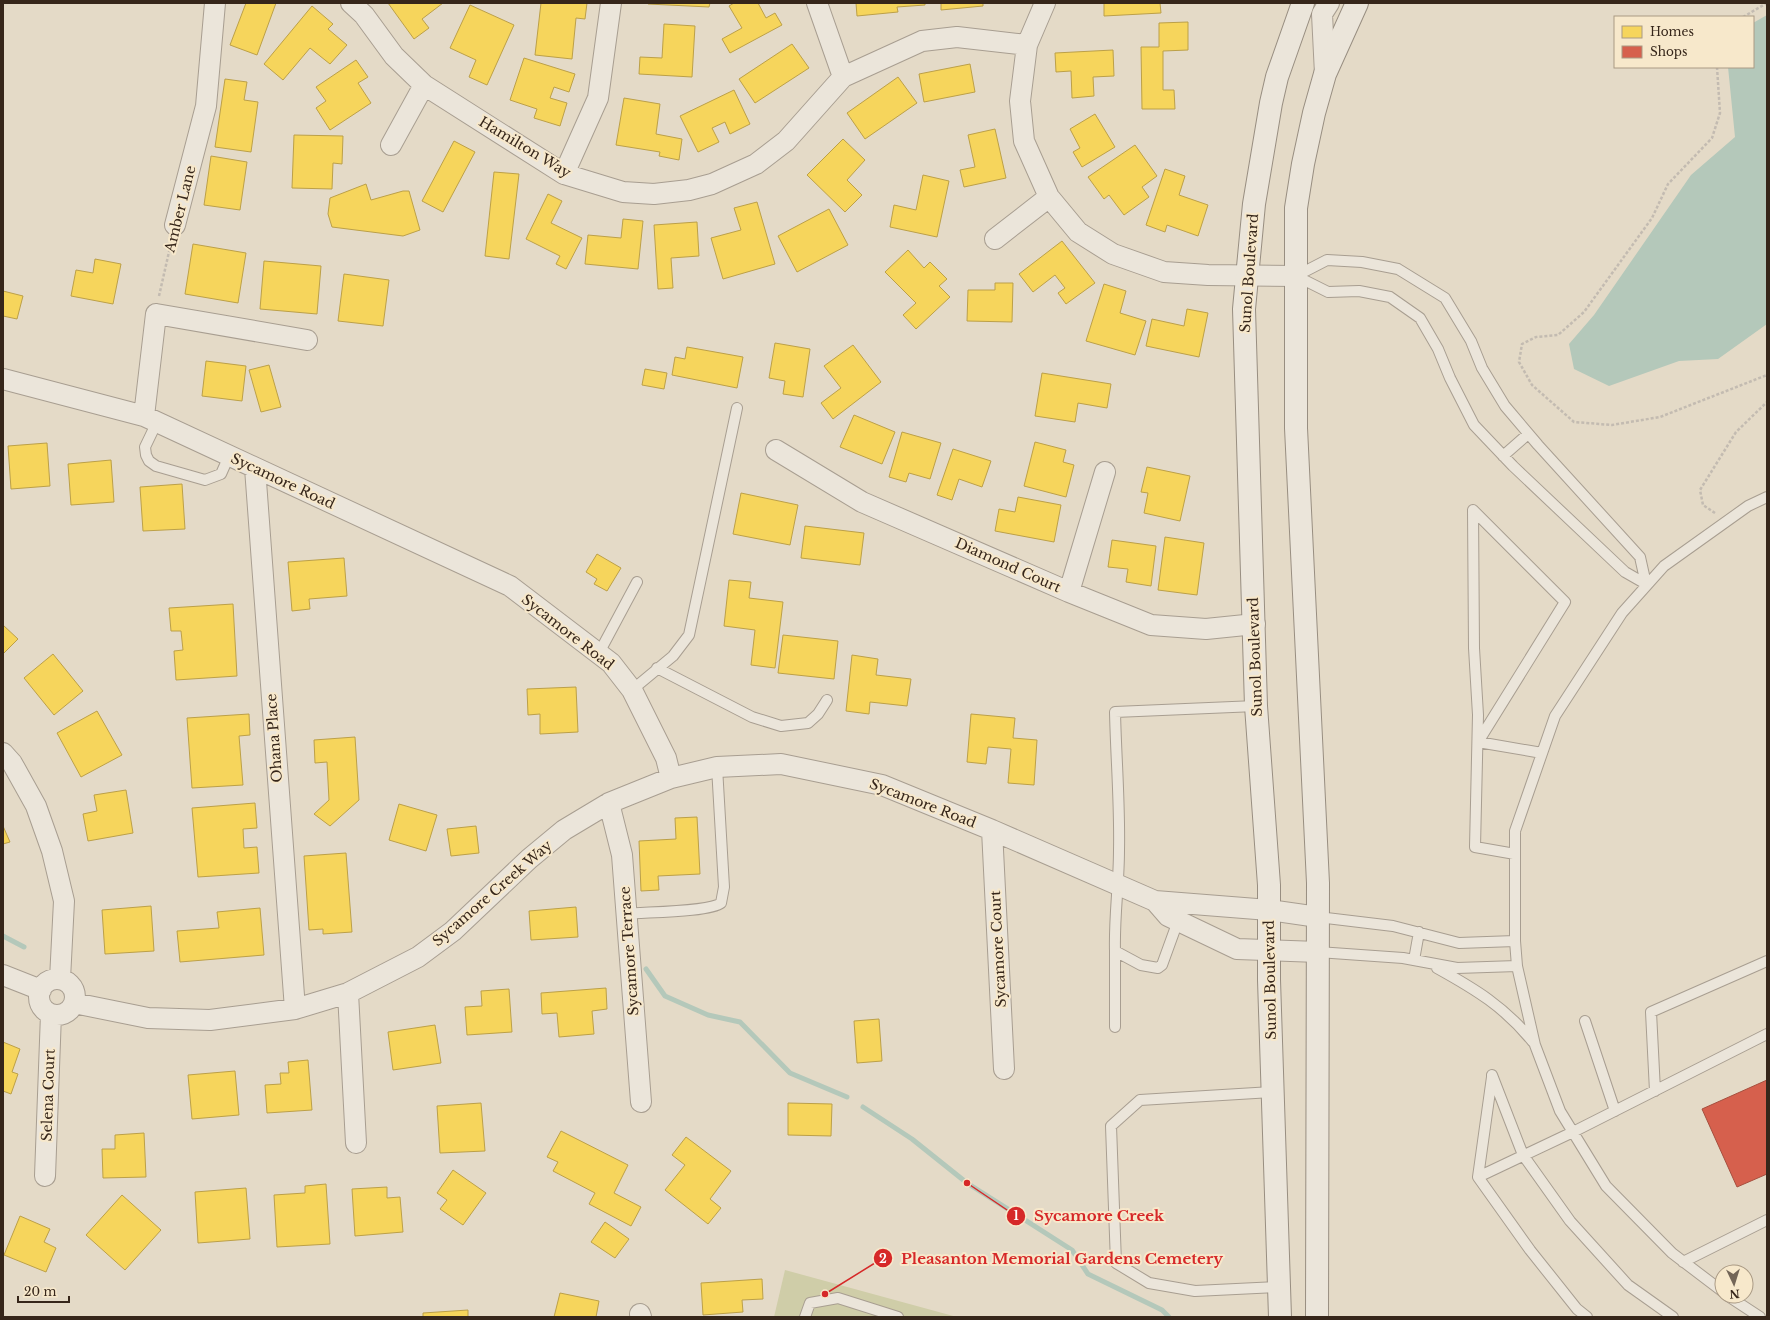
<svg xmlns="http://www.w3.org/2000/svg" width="1770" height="1320" font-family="'Libre Baskerville',serif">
  <rect width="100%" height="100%" fill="#e4dac7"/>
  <path fill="#cfcda8" d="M785,1270L957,1317H774Z"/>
  <path fill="#b4c8ba" d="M1767,15V324L1718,359L1679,361L1609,386L1574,369L1569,344L1594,315L1691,175L1735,137L1728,67H1753V23Z"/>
  <path fill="#f6d55c" stroke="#bca048" d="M246,3H276L257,55L230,45Z
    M388,3H443L422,19L429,28L414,39Z
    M541,3H587L585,19L576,18L572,59L535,55Z
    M648,3H710L709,7L648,4Z
    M734,3H758L766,18L775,13L782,25L730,53L722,39L742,28L729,6Z
    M856,3H925V5L897,7L898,12L857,16Z
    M941,3H983V6L941,10Z
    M1104,3H1160L1161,13L1104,16Z
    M470,5L514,25L487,85L469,77L476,60L450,48Z
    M312,6L333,24L328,29L347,45L330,64L310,48L283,80L264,64Z
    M1188,22V50L1163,51V90H1174L1175,109H1142L1141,47H1159V23Z
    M664,24L695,26L692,77L639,74L640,57L662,58Z
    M792,44L809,68L755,103L739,79Z
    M1113,50L1114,76L1093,77L1094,96L1072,98L1071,71L1056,72L1055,53Z
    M524,58L575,74L569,92L554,87L550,98L567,103L560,126L534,118L537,109L510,100Z
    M356,60L368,77L358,83L371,103L330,130L316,108L326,101L316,87Z
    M970,64L975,92L924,102L919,74Z
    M898,77L917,103L865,139L847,113Z
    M225,79L247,82L244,100L258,102L251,152L215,147Z
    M734,90L750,124L730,134L725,122L712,128L719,142L698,152L680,116Z
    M624,98L660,104L656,134L682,139L679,160L659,156L660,152L616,145Z
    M1095,114L1115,147L1082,167L1073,152L1080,148L1070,129Z
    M995,129L1006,178L964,187L960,170L975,167L968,135Z
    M294,135L343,136L342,164L333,163L332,189L292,188Z
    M843,139L865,160L847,180L862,195L845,212L807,175Z
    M454,141L475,152L443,212L422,201Z
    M1135,145L1157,176L1142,187L1149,197L1124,215L1109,195L1104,199L1088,177Z
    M211,156L247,162L240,210L204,205Z
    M1165,169L1185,176L1179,195L1208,205L1198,236L1167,225L1165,232L1146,225Z
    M494,172L519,174L509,259L485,256Z
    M923,175L949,181L937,237L890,227L894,205L916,210Z
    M366,184L371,200L403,191H409L420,230L403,236L332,227L328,214L330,198Z
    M548,194L562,201L551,223L582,238L566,269L556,264L560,256L526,239Z
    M757,202L775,264L723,279L711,238L741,230L734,208Z
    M829,209L848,245L797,272L778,236Z
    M623,219L643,221L638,269L585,264L588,235L621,238Z
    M697,222L699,256L671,258L673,288L658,289L654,225Z
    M1062,241L1095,283L1066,304L1058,293L1065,288L1055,275L1033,292L1019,274Z
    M193,244L246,253L238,303L185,294Z
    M908,250L924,268L930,262L947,279L939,286L950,297L916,329L903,315L916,303L885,272Z
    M95,259L121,264L113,304L71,296L76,270L93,273Z
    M264,261L321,266L317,314L260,309Z
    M344,274L389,280L383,326L338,321Z
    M995,283H1013L1012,322L967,321L968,290H995Z
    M1104,284L1126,291L1120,313L1146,321L1135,355L1086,341Z
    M3,291L23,296L17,319L3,316Z
    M1187,309L1208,313L1199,357L1146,346L1152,319L1184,326Z
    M775,343L810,349L803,397L783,394L785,381L769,378Z
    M853,345L881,382L833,419L821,403L841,388L824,366Z
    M687,347L743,357L737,388L672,375L675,357L685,359Z
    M206,361L246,366L242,401L202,396Z
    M269,365L281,407L261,412L249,370Z
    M645,369L667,373L664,389L642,385Z
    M1042,373L1111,384L1107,408L1078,403L1075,422L1035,416Z
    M854,415L895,432L882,464L840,447Z
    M902,432L941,443L930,479L909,473L906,482L889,477Z
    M1035,442L1066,450L1063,462L1074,465L1066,497L1024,486Z
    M47,443L50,486L11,489L8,446Z
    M953,449L991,461L982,487L959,479L952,500L937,495Z
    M111,460L114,502L71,505L68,464Z
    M1147,467L1190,476L1180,521L1144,513L1148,493L1141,492Z
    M182,484L185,529L143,531L140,487Z
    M741,493L798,505L790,545L733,534Z
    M1018,497L1061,505L1054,542L995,531L999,509L1015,512Z
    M805,526L864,533L860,565L801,558Z
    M1165,537L1204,543L1197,595L1158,590Z
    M1112,540L1156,546L1151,586L1126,582L1128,569L1108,567Z
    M597,554L621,568L607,591L594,584L597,579L586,572Z
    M344,558L347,596L309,599L310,609L292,611L288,562Z
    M729,580L751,582L749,598L783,602L775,668L751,665L755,630L724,626Z
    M233,604L237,676L176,680L174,651L183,650L181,631H171L169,608Z
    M3,625L18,639L3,654Z
    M783,635L838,641L834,679L778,673Z
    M53,654L83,691L54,715L24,678Z
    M852,655L878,659L876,675L911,679L907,706L870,702L869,714L846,711Z
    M576,687L578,732L540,734V714L528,715L527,689Z
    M97,711L122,755L81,777L57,733Z
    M249,714L250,735L239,736L243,785L192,788L187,718Z
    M971,714L1015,718L1013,738L1037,740L1034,785L1008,783L1011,749L988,747L986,764L967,762Z
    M355,737L359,800L330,826L314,814L329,800L327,762L315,763L314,740Z
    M126,790L133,833L88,841L83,814L97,811L94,795Z
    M255,803L257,828L243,829L244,848L257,847L259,873L198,877L192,808Z
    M399,804L437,815L426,851L389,840Z
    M697,817L700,874L658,876L659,890L641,891L639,841L676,839L675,818Z
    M3,826L10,842L3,844Z
    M476,826L479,853L451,856L447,829Z
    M346,853L352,932L323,934V929L309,930L304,856Z
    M151,906L154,951L105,954L102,910Z
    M576,907L578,937L531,940L529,911Z
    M260,908L264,955L180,962L177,931L219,928L217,912Z
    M606,988L607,1009L592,1011L594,1034L559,1037L557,1013L542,1014L541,993Z
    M509,989L512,1032L467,1035L465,1007L482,1006L481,991Z
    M879,1019L882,1061L857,1063L854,1021Z
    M435,1025L441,1063L393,1070L388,1032Z
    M3,1042L20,1049L12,1072L18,1074L11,1094L3,1091Z
    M308,1060L312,1110L267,1113L265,1085L281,1084L280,1073H289L288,1062Z
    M235,1071L239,1115L192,1119L188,1075Z
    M481,1103L485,1151L440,1153L437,1106Z
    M788,1103L832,1104L831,1136L788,1135Z
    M561,1131L628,1165L614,1193L641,1207L631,1226L589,1204L595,1193L553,1171L558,1162L547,1157Z
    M144,1133L146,1177L103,1178L102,1149H115V1135Z
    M686,1137L731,1171L710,1199L721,1208L708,1224L665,1190L685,1165L672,1155Z
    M453,1170L486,1193L463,1225L440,1209L447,1200L437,1193Z
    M326,1184L330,1244L277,1247L274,1195L305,1193V1186Z
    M387,1187V1198L400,1197L403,1232L355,1236L352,1189Z
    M246,1188L250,1239L198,1243L195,1192Z
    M122,1195L161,1230L125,1270L86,1235Z
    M20,1216L50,1229L44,1242L56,1248L46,1272L4,1255Z
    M605,1222L629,1239L615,1258L591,1242Z
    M762,1279L763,1299L742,1300L743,1312L703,1315L701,1283Z
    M560,1293L599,1301L596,1317H554Z
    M468,1310V1317H423V1313Z"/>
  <path fill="#d6604d" stroke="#a64f3e" d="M1767,1080V1174L1737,1187L1702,1109Z"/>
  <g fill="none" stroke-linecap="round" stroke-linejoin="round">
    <path stroke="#b4c8ba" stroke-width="5" d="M3,936L24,947
      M646,969L665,996L708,1015L740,1022L790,1073L847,1097
      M863,1107L912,1139L967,1183L1072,1250L1088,1274L1162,1310L1169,1317"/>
    <defs>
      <path id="lane" d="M1296,276L1327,260L1362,262L1398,269L1445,298L1471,341L1482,368L1505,406L1538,445L1640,557L1646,584
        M1296,276L1328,292L1359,291L1390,297L1420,318L1438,349L1450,378L1474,425L1513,466L1625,572L1646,584
        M157,422L145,447L146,455L149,461L156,466L205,480L221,474L229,456
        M1503,456L1528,434
        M1473,510L1474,648L1478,715L1475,847L1515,854
        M1473,510L1565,602L1478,742L1542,753
        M599,653L637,582
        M657,668L752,717L781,726L808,723L818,714L827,700
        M632,690L673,656L689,635L737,408
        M626,914C644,912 710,912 721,903L724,887L717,767
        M1318,917L1393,926L1459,943L1515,941
        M1178,921L1162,965L1158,968L1141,965L1115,951C1114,917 1119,884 1119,850C1120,804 1116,758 1115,712L1256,706
        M1318,952L1403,958L1457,968L1517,966
        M1414,960L1419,932
        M1437,968C1475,989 1505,1007 1533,1042
        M1585,1021L1615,1111
        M1115,1027V951
        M1492,1075L1523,1155L1570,1221L1628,1285L1673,1317
        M1492,1077L1478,1177L1530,1250L1577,1309L1587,1317
        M1655,1091L1651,1012L1767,961
        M1272,1092L1140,1100L1111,1126L1116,1263L1149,1283L1195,1291L1278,1287
        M1478,1177L1573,1132L1767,1034
        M1683,1262L1767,1220
        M1722,1291L1672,1253L1606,1186L1560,1111L1535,1045L1517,966L1515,941V831L1555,716L1622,613L1664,566L1748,506L1767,497
        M1728,1296L1760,1317
        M805,1317L810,1303L838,1298L898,1317"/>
      <path id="street" d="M351,3L364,15L394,56L424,85L564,174L623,192L654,194L689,190L712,184L756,164L786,141L843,77L922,41L957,37L1027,45
        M817,3L843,77
        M1045,3L1027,45L1020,101L1024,141L1049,197L1078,232L1113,254L1164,272L1208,275L1296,276
        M1325,74L1322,14L1329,3
        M391,145L424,85
        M564,174L598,98L611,3
        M175,225L206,106L215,3
        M995,239L1049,197
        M3,379L144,416L510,586L611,663L632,690L666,758L671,778
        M144,416L156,314L307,340
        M776,450L862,502L1069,592L1151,625L1206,629L1255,624
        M255,468L295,1009
        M1069,592L1105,472
        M3,753L12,763L36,806L52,851L64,901L60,979
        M609,803L622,855L641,1102
        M992,830L1004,1069
        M1155,901L1168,916L1237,949L1318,952
        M3,975L41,990
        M39 997a18 18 0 1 1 36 0a18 18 0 1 1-36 0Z
        M348,993L356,1143
        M74,1003L148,1018L210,1020L295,1009L348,993L418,957L453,931L529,859L564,830L609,803L671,778L717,767L781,764L882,785L992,830L1155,901L1269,910L1318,917
        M45,1176L51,1014
        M640,1314L641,1317"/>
      <path id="secondary" d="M1280,1317L1269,980V885L1256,706L1244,309L1254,204L1271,103L1277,77L1303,3
        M1317,1317L1318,883L1296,428V208L1303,164L1314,113L1325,74L1357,3"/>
    </defs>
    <use href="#lane" stroke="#a89e91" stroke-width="12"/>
    <use href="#street" stroke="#a89e91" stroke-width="22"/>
    <use href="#secondary" stroke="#988e81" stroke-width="24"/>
    <path stroke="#c3bbb1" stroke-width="2.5" stroke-dasharray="3 2" stroke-linecap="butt" d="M1743,17L1767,3
      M1717,67L1720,113L1712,138L1668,184L1652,218L1584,312L1558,335L1536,337L1522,344L1519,362L1532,385L1574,422L1612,425L1660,417L1767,375
      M159,296L171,243
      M1715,513L1703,505L1700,490L1736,432L1767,402"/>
    <use href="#lane" stroke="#ebe5da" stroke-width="10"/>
    <use href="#street" stroke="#ebe5da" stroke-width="20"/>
    <use href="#secondary" stroke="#ebe5da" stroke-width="22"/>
  </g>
  <g text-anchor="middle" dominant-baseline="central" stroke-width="4" stroke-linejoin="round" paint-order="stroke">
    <g font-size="14" fill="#36261a" stroke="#f7e8cb">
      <text transform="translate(525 147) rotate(31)">Hamilton Way</text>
      <text transform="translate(180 209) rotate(-76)">Amber Lane</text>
      <text transform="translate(1249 273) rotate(-86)">Sunol Boulevard</text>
      <text transform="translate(283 481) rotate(25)">Sycamore Road</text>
      <text transform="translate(1008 565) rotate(24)">Diamond Court</text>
      <text transform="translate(568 632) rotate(38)">Sycamore Road</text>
      <text transform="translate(1255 657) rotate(-92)">Sunol Boulevard</text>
      <text transform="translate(274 738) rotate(-94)">Ohana Place</text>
      <text transform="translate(923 803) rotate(21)">Sycamore Road</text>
      <text transform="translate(492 893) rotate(-41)">Sycamore Creek Way</text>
      <text transform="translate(998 949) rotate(-93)">Sycamore Court</text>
      <text transform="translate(629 951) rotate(-94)">Sycamore Terrace</text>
      <text transform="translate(1270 980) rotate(-91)">Sunol Boulevard</text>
      <text transform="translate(48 1095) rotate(-88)">Selena Court</text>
    </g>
  </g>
  <path fill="none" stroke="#d62828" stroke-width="1.5" d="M967 1183L1016 1216M825 1294L883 1258"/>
  <g fill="#d62828" stroke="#f7e8cb" stroke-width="1.5">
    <circle cx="967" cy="1183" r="4"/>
    <circle cx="825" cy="1294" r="4"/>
    <circle cx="1016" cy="1216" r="10"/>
    <circle cx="883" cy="1258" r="10"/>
  </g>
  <g font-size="12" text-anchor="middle" font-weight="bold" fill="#fff">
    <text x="1016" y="1220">1</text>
    <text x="883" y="1263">2</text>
  </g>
  <g font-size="15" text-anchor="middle" font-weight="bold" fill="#d62828" stroke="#f7e8cb" stroke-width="4" stroke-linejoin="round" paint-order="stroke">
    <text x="1099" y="1221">Sycamore Creek</text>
    <text x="1062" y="1264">Pleasanton Memorial Gardens Cemetery</text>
  </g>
  <rect width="1770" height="1320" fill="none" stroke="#36261a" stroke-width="8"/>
  <rect x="1614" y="16" width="140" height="52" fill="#f7e8cb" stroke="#aa9a84"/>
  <rect x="1622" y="26" width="20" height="12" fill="#f6d55c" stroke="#aa9a84"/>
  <text x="1650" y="36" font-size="12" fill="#36261a">Homes</text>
  <rect x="1622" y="46" width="20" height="12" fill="#d6604d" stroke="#aa9a84"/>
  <text x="1650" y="56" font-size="12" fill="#36261a">Shops</text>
  <g transform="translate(1734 1284) rotate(176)"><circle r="19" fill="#f7e8cb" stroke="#aa9a84"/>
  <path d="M0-3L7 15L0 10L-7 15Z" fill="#736557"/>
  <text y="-6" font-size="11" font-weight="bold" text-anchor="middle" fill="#36261a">N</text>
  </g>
  <path d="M18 1296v6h51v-6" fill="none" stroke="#36261a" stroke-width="2"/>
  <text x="24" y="1296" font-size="12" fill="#36261a" stroke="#f7e8cb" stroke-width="3" paint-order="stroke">20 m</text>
</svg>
